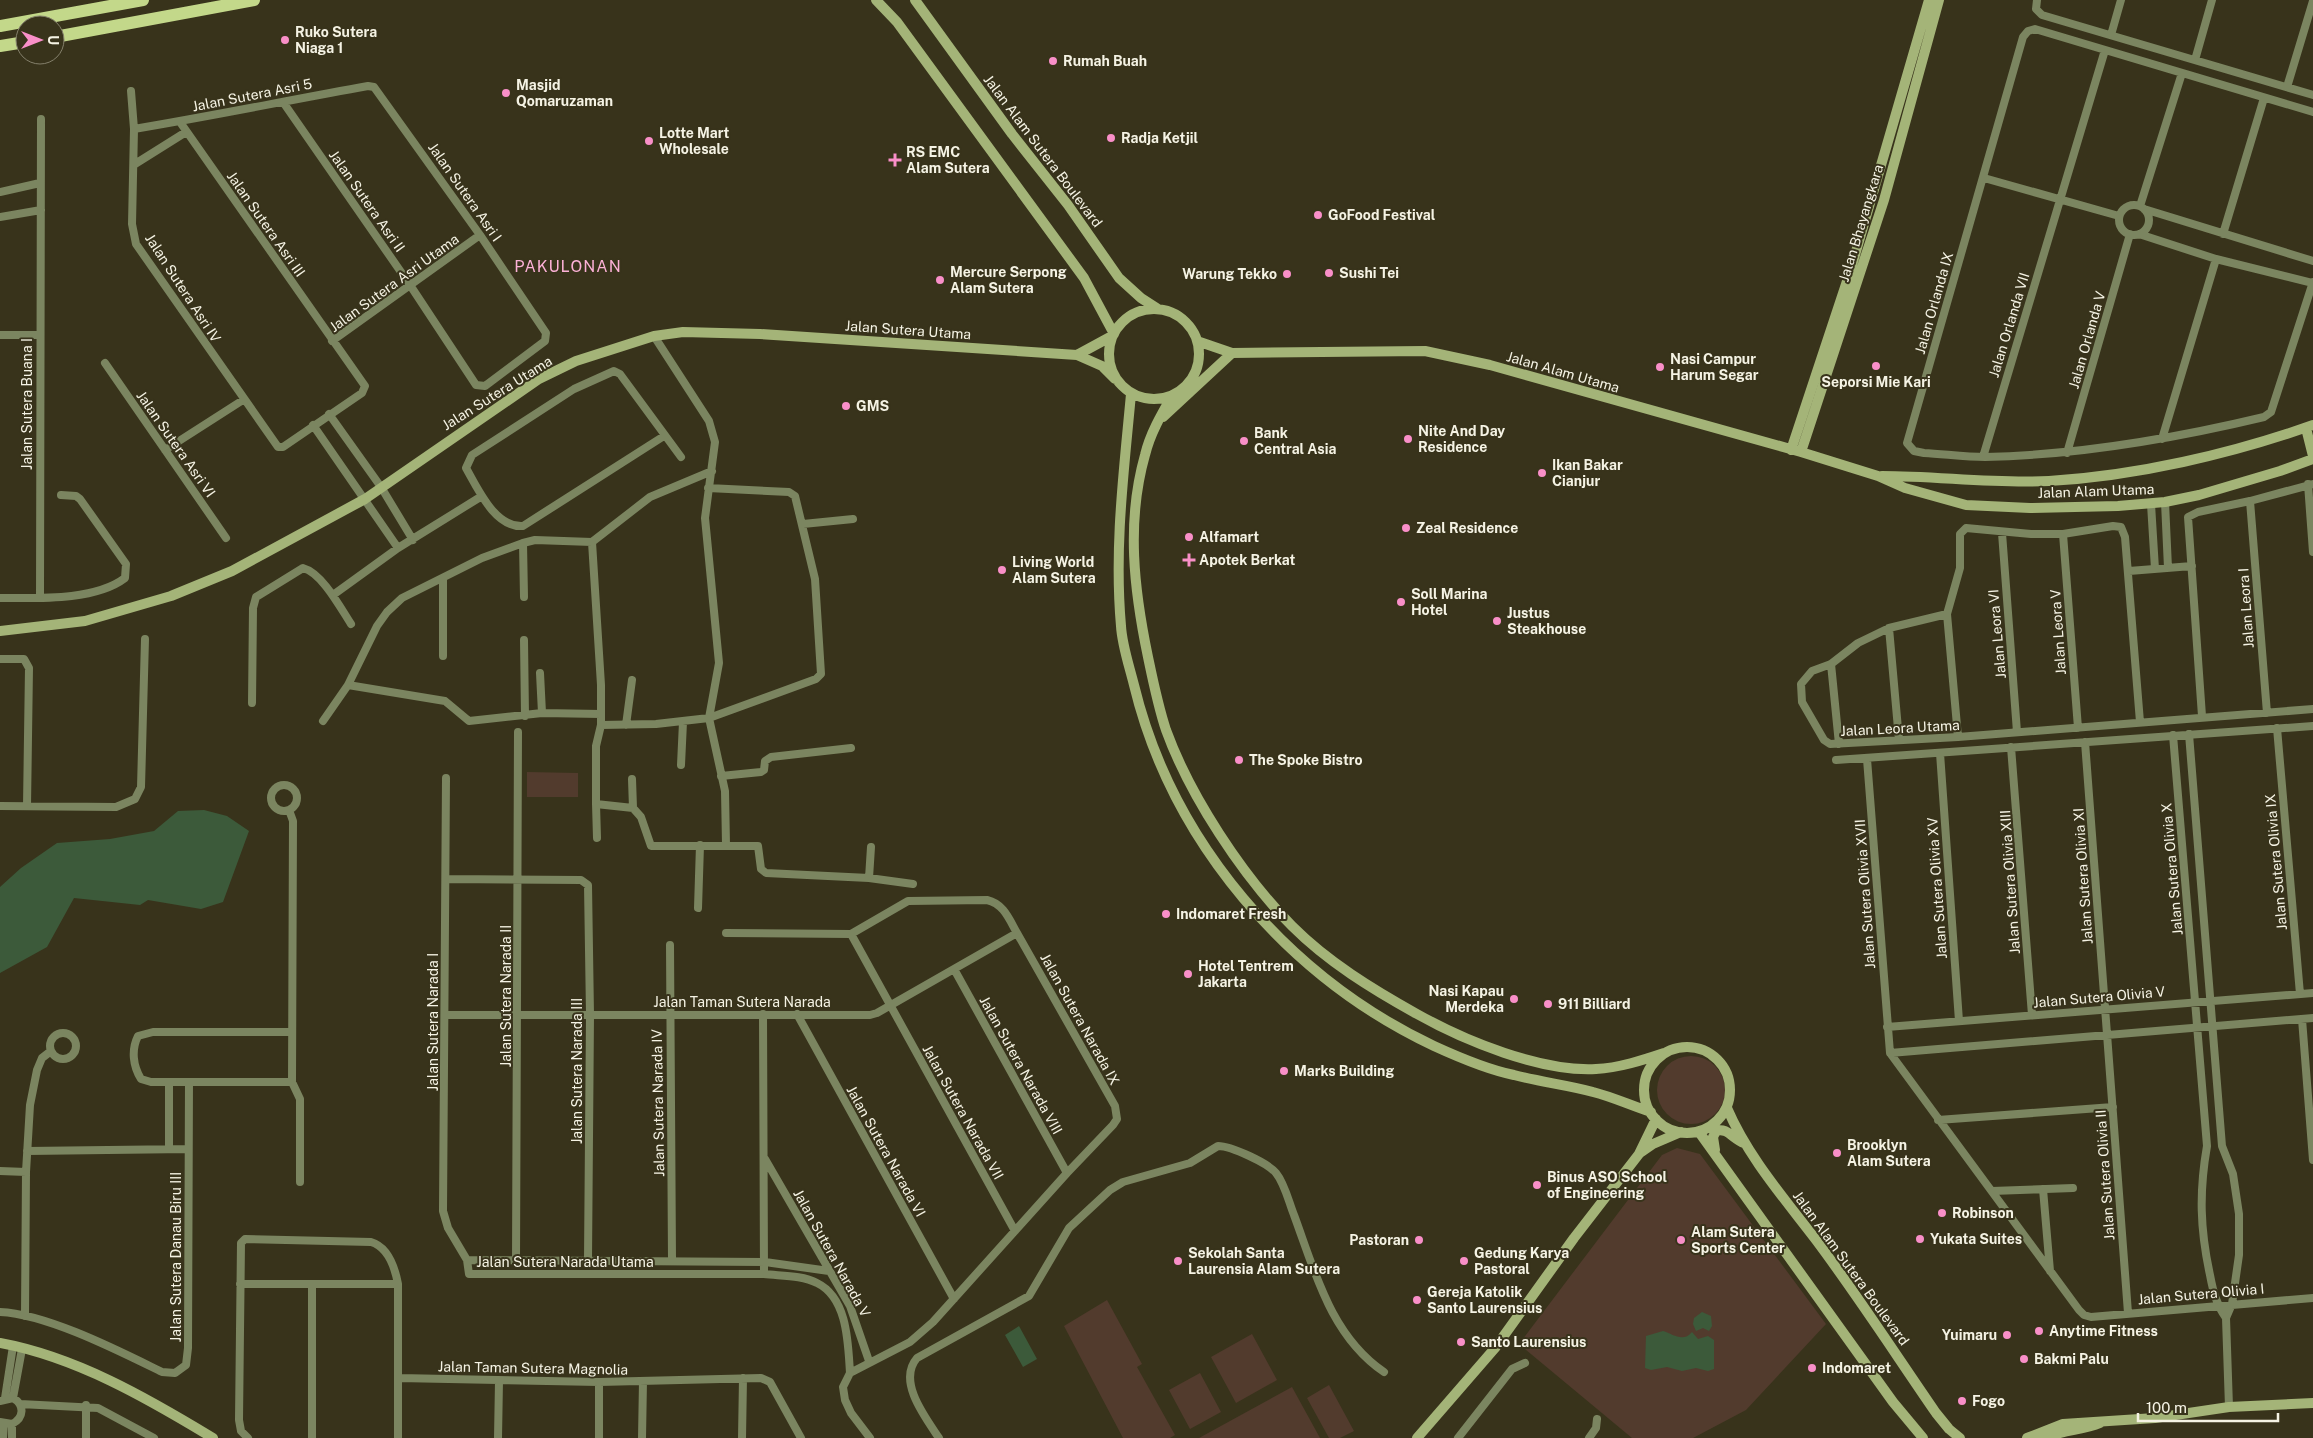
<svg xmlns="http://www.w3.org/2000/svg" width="2313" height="1438" font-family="'Public Sans',sans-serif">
  <rect width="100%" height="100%" fill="#38331b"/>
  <path fill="#523b2d" d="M527,772L578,773V797H527Z
    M1657 1090a34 34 0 1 1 68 0a34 34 0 1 1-68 0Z
    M1677,1148L1700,1154L1826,1324L1746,1410L1693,1438H1632L1519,1344L1662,1155Z
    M1107,1300L1142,1364L1137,1367L1175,1435L1170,1438H1123L1064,1326Z
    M1252,1334L1277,1380L1236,1403L1211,1357Z
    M1200,1373L1221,1412L1190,1429L1169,1390Z
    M1329,1385L1354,1431L1340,1438H1329L1307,1398Z
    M1292,1387L1320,1438H1199Z"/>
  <path fill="#3c5a3a" d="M204,810L227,816L249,831L223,902L201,909L148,900L140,905L74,898L47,947L0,973V887L21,868L57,843L110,839L154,831L178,811Z
    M1702,1312L1711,1316L1712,1326L1709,1331L1703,1328L1696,1331L1693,1324L1694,1318Z
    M1019,1326L1037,1359L1023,1367L1005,1335Z
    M1663,1331C1673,1334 1683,1343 1692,1332L1698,1339L1708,1336L1714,1340V1369L1708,1371L1696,1368L1682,1371L1667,1367L1651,1370L1645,1368L1646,1336Z"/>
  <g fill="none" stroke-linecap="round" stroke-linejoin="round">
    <path stroke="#7b8560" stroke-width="8" d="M2037,0L2036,9L2042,15L2313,95
      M2111,35L2121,0
      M2195,60L2212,0
      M2287,87L2313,1
      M131,91L134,129L132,224L136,244L278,447H283L362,393L365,386L180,122
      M2313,112L2035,29L2028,31L2023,37L1907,443L1914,451L1924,453C1944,454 1965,457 1985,457C2080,455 2172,439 2264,417L2271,412L2313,282
      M134,129C212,116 290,100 368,86L374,87L480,235L546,333L545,341L485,386L476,385L410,285L283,102
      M135,164L186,132
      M1984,178L2119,216
      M0,192L40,183
      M2119 220a15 15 0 1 1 30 0a15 15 0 1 1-30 0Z
      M2140,206L2182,73
      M2144,209L2313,261
      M0,217L41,210
      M2139,234L2216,259L2313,283
      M2223,234L2264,98
      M0,335H39
      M332,341L480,235
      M105,363L226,538
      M329,414L381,487L413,540
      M313,425L398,548
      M664,436L523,526C495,528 478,489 466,468L472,455L574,389L614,371L620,374L681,457
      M2162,439L2216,259
      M165,450L243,400
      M2067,453L2130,234
      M1983,457L2105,50
      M712,471L650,497L592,542L601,685V725L596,746V804L633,808L641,817L651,846H758L761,869L766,873L869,878L913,884
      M2308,484L2313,552
      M708,488L789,492L795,496L815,579L821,674L816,679L709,718L725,791L726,845
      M2250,501L2267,713
      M2165,502L2168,568
      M2151,504L2155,569
      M803,524L853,519
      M2002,533L2017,732
      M2063,534L2078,728
      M2129,571L2192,566
      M443,578V656
      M333,595L398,548L482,496
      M524,597L523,543L535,540L592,542
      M0,598C36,598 95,601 125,578L126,564L80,499L76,496L61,495
      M40,598L41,119
      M1947,614L1958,737
      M1889,628L1899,740
      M524,640L525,716
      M0,659H24L29,668L27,806
      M1831,664L1839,744
      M540,673L542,713
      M348,685L445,701L469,721L542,713L601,714
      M252,703L253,608L256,597L303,568C322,573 340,607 351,624
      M2202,716L2188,517L2198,512L2250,501L2313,484
      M323,721L348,685L377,626L387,612L402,598L482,558L523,543
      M2140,722L2125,537L2121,527L2113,526L2063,534H2031L1966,528L1960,534V568L1947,614L1889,628L1858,643L1831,664L1812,671L1801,684L1802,702L1824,740L1830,744L1958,737L2313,709
      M601,725L656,724L709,718L719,663L705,518L715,442L709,421L654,336
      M626,725L632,680
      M2277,728L2300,994
      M2189,734L2222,1146L2233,1174L2239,1214V1255L2232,1304L2226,1318L2229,1407
      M2173,735L2207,1146C2199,1192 2200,1229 2210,1275C2213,1291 2216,1304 2226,1318
      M2085,742L2128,1313
      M2011,747L2032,1015
      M1940,753L1959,1021
      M1867,759L1890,1053L2079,1310L2084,1315L2091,1317L2313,1298
      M1836,760L2313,726
      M681,765L683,722
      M721,776L761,772L764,770L765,761L771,757L851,748
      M446,778L443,1211L448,1228L467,1260
      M632,779L633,808
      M271 798a13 13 0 1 1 26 0a13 13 0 1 1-26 0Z
      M596,804L597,838
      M0,806L116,807L135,799L141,787L145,639
      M289,810L293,821L292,1082L300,1099V1182
      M869,878L871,847
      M446,879L581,880L588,885L590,1015L588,1260
      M698,908L700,845
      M726,933L851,934L908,901L987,900C1004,904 1009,919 1017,933L1115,1106L1117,1119L1113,1125L1067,1173L933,1322L910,1342L850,1373L843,1387L845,1400L851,1413L870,1438
      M851,934L1015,1231
      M670,945L672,1260
      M954,969L1067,1173
      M763,1014L764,1274
      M797,1014L954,1299
      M446,1015H870L877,1013L1017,933
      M2302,1019L2313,1160
      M1887,1027L2313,993
      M50 1046a13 13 0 1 1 26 0a13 13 0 1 1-26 0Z
      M1890,1053L2313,1018
      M292,1082H151L141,1079C133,1066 131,1050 138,1036L153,1032H292
      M1938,1120L2113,1107
      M169,1149V1082
      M27,1151L188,1149
      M765,1159L850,1306L869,1361
      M0,1171L26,1172
      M2043,1189L2050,1271
      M1992,1191L2073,1188
      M516,1260L518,732
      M829,1271L765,1262L467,1260L469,1274H764C781,1276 802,1275 817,1283C848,1298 848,1344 850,1373
      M240,1284H398
      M312,1284V1438
      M0,1312C47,1314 119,1351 162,1372L175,1373L186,1365L188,1348L189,1082
      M25,1316L26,1172L30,1105L37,1070L42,1058L51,1051
      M399,1378L599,1382L761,1378L770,1382L801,1438
      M599,1382V1438
      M5,1398L13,1346
      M13,1398L22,1349
      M0,1401L13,1398C25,1405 24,1418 12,1424L0,1422
      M20,1404L98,1408L154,1438
      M12,1424V1438
      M3,1438L4,1424
      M86,1438V1405
      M248,1438L241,1431L239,1420L241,1243L245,1239L371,1242C388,1247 395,1268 398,1284V1438
      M498,1438L499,1381
      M642,1438L643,1381
      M742,1438L743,1378
      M939,1438C925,1417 897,1381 917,1358L1029,1296L1069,1228L1110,1190L1123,1182L1190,1163L1218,1146C1231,1146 1268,1163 1276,1173C1285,1184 1289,1203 1294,1215C1315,1272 1331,1336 1384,1372
      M1458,1438L1512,1369L1525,1363
      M1589,1438L1596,1428L1597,1419"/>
    <path stroke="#a4b478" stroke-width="10" d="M876,0L897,22L1084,278L1114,334
      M915,0L1012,134L1068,205L1119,278L1141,298L1158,309
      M1109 354a45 45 0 1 1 90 0a45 45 0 1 1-90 0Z
      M1197,341L1232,353L1425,351L1490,365L1801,452L1878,476L1905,488L1966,505L2030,508L2118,506L2165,502L2199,495L2280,471L2313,459
      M1077,355L1112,336
      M1131,394C1124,471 1114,547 1121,626C1122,645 1129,665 1134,685C1172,842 1288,977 1434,1046C1458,1057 1489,1070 1514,1075C1540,1082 1568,1085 1593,1092C1613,1097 1632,1106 1651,1112
      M1172,396C1161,415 1150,434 1145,455C1126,522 1134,590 1148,657C1153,681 1158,706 1166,730C1190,796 1242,875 1292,926C1328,962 1372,989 1417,1014C1465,1041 1541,1072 1596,1069C1619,1068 1643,1060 1664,1053
      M1163,417L1232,353
      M2306,428L2313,456
      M1791,450L1850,272L1929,0
      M1801,452L1884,200L1939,0
      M1882,476C1938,476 1993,484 2049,481C2136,476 2231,454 2313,425
      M0,631L85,621L171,596L232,571L365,499L539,379L576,361L654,336L683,332L760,334L1077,355L1102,366L1115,379
      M1644 1090a43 43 0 1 1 86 0a43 43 0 1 1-86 0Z
      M1727,1108C1748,1157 1784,1198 1816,1240C1858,1296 1896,1355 1936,1413L1949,1429L1960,1438
      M1699,1132L1893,1402L1923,1438
      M1715,1150L1713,1137L1716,1131C1727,1127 1733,1139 1744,1143
      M1640,1153L1653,1144L1681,1132
      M0,1343C76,1357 147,1398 213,1438
      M1417,1438L1495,1348L1574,1238L1639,1154L1656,1119
      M2027,1438L2063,1424L2155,1418L2229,1407L2313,1403
      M2046,1438C2064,1429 2082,1431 2100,1423"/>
    <path stroke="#c3d88a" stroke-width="12" d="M0,26L143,0
      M55,37L254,0
      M0,46L25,42"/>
  </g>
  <g fill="#f98fc8" stroke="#38331b" stroke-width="2">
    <circle cx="285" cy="40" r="5"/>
    <circle cx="1053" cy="61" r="5"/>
    <circle cx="506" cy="93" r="5"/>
    <circle cx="1111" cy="138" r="5"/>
    <circle cx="649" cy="141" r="5"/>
    <path d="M892.5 152.5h5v5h5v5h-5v5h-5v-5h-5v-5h5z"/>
    <circle cx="1318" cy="215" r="5"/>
    <circle cx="1329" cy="273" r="5"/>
    <circle cx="1287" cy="274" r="5"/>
    <circle cx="940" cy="280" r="5"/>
    <circle cx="1876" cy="366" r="5"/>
    <circle cx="1660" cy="367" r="5"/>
    <circle cx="846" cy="406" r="5"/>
    <circle cx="1408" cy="439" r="5"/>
    <circle cx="1244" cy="441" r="5"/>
    <circle cx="1542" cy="473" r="5"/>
    <circle cx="1406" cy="528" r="5"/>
    <circle cx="1189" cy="537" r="5"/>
    <path d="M1186.5 552.5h5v5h5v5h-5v5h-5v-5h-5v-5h5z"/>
    <circle cx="1002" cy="570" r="5"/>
    <circle cx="1401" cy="602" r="5"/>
    <circle cx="1497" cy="621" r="5"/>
    <circle cx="1239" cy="760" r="5"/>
    <circle cx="1166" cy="914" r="5"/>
    <circle cx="1188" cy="974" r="5"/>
    <circle cx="1514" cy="999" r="5"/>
    <circle cx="1548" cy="1004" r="5"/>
    <circle cx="1284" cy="1071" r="5"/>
    <circle cx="1837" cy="1153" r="5"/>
    <circle cx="1537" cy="1185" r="5"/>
    <circle cx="1942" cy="1213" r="5"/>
    <circle cx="1920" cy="1239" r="5"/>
    <circle cx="1419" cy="1240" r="5"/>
    <circle cx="1681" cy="1240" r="5"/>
    <circle cx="1178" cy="1261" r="5"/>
    <circle cx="1464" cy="1261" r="5"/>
    <circle cx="1417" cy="1300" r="5"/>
    <circle cx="2039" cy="1331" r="5"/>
    <circle cx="2007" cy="1335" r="5"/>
    <circle cx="1461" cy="1342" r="5"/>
    <circle cx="2024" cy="1359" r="5"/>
    <circle cx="1812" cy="1368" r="5"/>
    <circle cx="1962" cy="1401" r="5"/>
  </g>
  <g text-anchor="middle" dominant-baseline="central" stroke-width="4" stroke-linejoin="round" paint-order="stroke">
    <g font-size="14" font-weight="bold" fill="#f5f3e4" stroke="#38331b" text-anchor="start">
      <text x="295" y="32">Ruko Sutera<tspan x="295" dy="16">Niaga 1</tspan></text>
      <text x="1063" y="61">Rumah Buah</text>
      <text x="516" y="85">Masjid<tspan x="516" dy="16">Qomaruzaman</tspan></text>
      <text x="659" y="133">Lotte Mart<tspan x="659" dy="16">Wholesale</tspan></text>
      <text x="1121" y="138">Radja Ketjil</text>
      <text x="906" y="152">RS EMC<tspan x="906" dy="16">Alam Sutera</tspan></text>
      <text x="1328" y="215">GoFood Festival</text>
      <text x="950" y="272">Mercure Serpong<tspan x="950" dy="16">Alam Sutera</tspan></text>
      <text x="1339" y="273">Sushi Tei</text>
      <text x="1277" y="274" text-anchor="end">Warung Tekko</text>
      <text x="1670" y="359">Nasi Campur<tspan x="1670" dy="16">Harum Segar</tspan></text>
      <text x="1876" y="382" text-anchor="middle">Seporsi Mie Kari</text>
      <text x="856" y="406">GMS</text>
      <text x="1418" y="431">Nite And Day<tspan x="1418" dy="16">Residence</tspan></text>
      <text x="1254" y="433">Bank<tspan x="1254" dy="16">Central Asia</tspan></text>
      <text x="1552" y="465">Ikan Bakar<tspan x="1552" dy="16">Cianjur</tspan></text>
      <text x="1416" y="528">Zeal Residence</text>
      <text x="1199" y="537">Alfamart</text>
      <text x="1199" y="560">Apotek Berkat</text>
      <text x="1012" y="562">Living World<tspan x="1012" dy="16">Alam Sutera</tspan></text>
      <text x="1411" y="594">Soll Marina<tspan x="1411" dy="16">Hotel</tspan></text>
      <text x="1507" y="613">Justus<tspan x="1507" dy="16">Steakhouse</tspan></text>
      <text x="1249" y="760">The Spoke Bistro</text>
      <text x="1176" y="914">Indomaret Fresh</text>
      <text x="1198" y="966">Hotel Tentrem<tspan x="1198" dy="16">Jakarta</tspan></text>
      <text x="1504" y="991" text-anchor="end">Nasi Kapau<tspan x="1504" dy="16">Merdeka</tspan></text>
      <text x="1558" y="1004">911 Billiard</text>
      <text x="1294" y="1071">Marks Building</text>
      <text x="1847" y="1145">Brooklyn<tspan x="1847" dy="16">Alam Sutera</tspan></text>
      <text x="1547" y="1177">Binus ASO School<tspan x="1547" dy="16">of Engineering</tspan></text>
      <text x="1952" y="1213">Robinson</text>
      <text x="1691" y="1232">Alam Sutera<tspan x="1691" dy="16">Sports Center</tspan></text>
      <text x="1930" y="1239">Yukata Suites</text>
      <text x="1409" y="1240" text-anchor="end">Pastoran</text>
      <text x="1188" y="1253">Sekolah Santa<tspan x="1188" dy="16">Laurensia Alam Sutera</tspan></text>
      <text x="1474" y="1253">Gedung Karya<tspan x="1474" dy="16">Pastoral</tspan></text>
      <text x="1427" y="1292">Gereja Katolik<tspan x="1427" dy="16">Santo Laurensius</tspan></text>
      <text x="2049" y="1331">Anytime Fitness</text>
      <text x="1997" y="1335" text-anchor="end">Yuimaru</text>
      <text x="1471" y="1342">Santo Laurensius</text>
      <text x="2034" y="1359">Bakmi Palu</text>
      <text x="1822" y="1368">Indomaret</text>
      <text x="1972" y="1401">Fogo</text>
    </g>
    <g font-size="14" fill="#f5f3e4" stroke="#38331b">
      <text transform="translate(252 95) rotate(-11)">Jalan Sutera Asri 5</text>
      <text transform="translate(1043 151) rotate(53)">Jalan Alam Sutera Boulevard</text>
      <text transform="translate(465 192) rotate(55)">Jalan Sutera Asri I</text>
      <text transform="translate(367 201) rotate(55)">Jalan Sutera Asri II</text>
      <text transform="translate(1861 223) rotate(-73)">Jalan Bhayangkara</text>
      <text transform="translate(266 224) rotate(55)">Jalan Sutera Asri III</text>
      <text transform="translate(394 283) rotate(-36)">Jalan Sutera Asri Utama</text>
      <text transform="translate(183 288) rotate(57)">Jalan Sutera Asri IV</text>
      <text transform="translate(1934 303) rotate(-74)">Jalan Orlanda IX</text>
      <text transform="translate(2009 325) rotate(-73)">Jalan Orlanda VII</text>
      <text transform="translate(908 330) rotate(4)">Jalan Sutera Utama</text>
      <text transform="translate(2087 340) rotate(-74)">Jalan Orlanda V</text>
      <text transform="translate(1563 372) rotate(16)">Jalan Alam Utama</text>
      <text transform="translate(497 393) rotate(-32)">Jalan Sutera Utama</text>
      <text transform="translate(27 404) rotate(-90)">Jalan Sutera Buana I</text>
      <text transform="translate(176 444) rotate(55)">Jalan Sutera Asri VI</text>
      <text transform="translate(2096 491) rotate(-2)">Jalan Alam Utama</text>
      <text transform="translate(2246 608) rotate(-94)">Jalan Leora I</text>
      <text transform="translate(2058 632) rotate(-94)">Jalan Leora V</text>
      <text transform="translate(1997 634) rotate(-95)">Jalan Leora VI</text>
      <text transform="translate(1900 728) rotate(-3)">Jalan Leora Utama</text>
      <text transform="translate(2276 862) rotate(-95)">Jalan Sutera Olivia IX</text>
      <text transform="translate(2172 869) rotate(-95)">Jalan Sutera Olivia X</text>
      <text transform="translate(2083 876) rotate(-94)">Jalan Sutera Olivia XI</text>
      <text transform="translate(2010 882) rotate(-94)">Jalan Sutera Olivia XIII</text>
      <text transform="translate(1937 888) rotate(-94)">Jalan Sutera Olivia XV</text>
      <text transform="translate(1865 894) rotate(-94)">Jalan Sutera Olivia XVII</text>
      <text transform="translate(506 996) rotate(-90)">Jalan Sutera Narada II</text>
      <text transform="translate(2099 997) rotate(-5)">Jalan Sutera Olivia V</text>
      <text x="742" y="1002">Jalan Taman Sutera Narada</text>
      <text transform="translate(1080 1019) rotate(61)">Jalan Sutera Narada IX</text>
      <text transform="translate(433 1022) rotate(-90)">Jalan Sutera Narada I</text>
      <text transform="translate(1021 1065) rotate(61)">Jalan Sutera Narada VIII</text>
      <text transform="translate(577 1071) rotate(-90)">Jalan Sutera Narada III</text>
      <text transform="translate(658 1103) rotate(-91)">Jalan Sutera Narada IV</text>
      <text transform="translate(963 1112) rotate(61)">Jalan Sutera Narada VII</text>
      <text transform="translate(886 1151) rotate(61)">Jalan Sutera Narada VI</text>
      <text transform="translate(2105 1175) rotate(-94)">Jalan Sutera Olivia II</text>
      <text transform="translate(832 1253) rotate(61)">Jalan Sutera Narada V</text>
      <text transform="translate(176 1257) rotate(-90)">Jalan Sutera Danau Biru III</text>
      <text x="565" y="1262">Jalan Sutera Narada Utama</text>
      <text transform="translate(1851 1268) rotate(54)">Jalan Alam Sutera Boulevard</text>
      <text transform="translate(2201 1294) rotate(-5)">Jalan Sutera Olivia I</text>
      <text transform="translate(533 1368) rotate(1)">Jalan Taman Sutera Magnolia</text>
    </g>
    <g font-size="16" letter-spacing="1" fill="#fcb1d7" stroke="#38331b">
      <text x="568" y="266">PAKULONAN</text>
    </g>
  </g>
  <g transform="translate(40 40) rotate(90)"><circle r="24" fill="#38331b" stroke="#84806b"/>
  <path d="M0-4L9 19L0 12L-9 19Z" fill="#f98fc8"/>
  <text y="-8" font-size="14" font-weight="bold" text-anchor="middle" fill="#f5f3e4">U</text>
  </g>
  <path d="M2138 1413v8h140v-8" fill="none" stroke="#f5f3e4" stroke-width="2.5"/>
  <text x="2146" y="1413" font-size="15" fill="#f5f3e4" stroke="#38331b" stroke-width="4" paint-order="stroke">100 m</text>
</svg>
